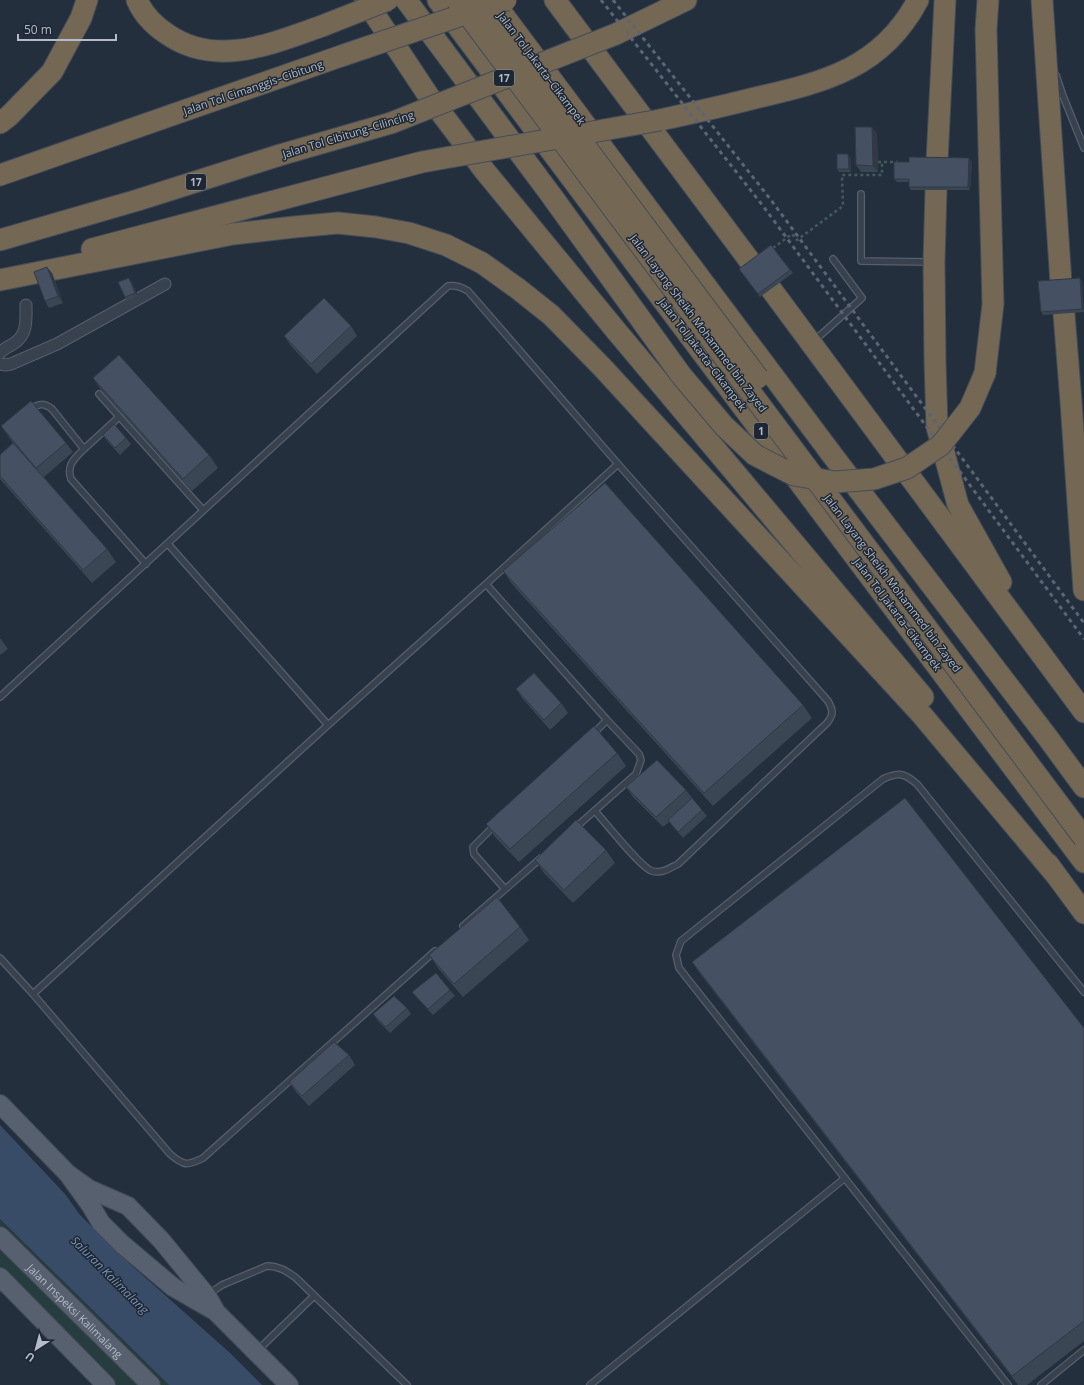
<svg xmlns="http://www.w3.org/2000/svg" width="1084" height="1385" font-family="'Open Sans',sans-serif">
  <rect width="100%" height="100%" fill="#242f3e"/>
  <path fill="#263c3f" d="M0,1219L169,1385H106L0,1277Z"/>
  <path fill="#394c67" d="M0,1125L65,1194L80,1215L120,1255L230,1353L262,1385H169L0,1219Z"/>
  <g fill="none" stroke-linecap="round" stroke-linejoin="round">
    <defs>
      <path id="service" d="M1056,75L1063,96L1084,148
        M861,194V261L930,262
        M814,341L862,298L833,259
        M99,394L203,510
        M29,410C38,404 43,402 52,409L84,449C75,458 66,465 71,479L146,564
        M84,449L119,417
        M168,544L328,725
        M486,584L607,720L639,754L641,760L636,774L575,828
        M0,697L448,286C456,285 461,287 468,291L618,464L828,701C833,710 834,714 827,723L678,864C670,868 662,874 652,871C641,868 605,822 595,811
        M593,734L607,720
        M494,826L473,847L474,854L505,889
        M463,926L541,858
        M0,958L33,994L170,1154C184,1166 187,1166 203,1158L435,951
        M33,994L328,725L486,584L618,464
        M209,1294L222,1285L267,1266C279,1266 286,1271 295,1277L407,1385
        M258,1350L314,1296
        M590,1385L845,1178
        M1008,1385L679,968L676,955L681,941L883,779C899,772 904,773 917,784L1084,992
        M1041,1385L1084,1350"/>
      <path id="minor" d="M0,353C3,349 8,347 13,344C28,335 26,320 26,305
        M0,364L5,365L11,364L57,344L165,284"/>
      <g id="primary">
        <path d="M0,1104L68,1174L91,1206L101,1223L122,1244L173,1287L213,1310"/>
        <path d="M68,1174L89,1189L128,1206L161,1240L207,1296L216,1312L289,1385"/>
        <path id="s1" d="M0,1236L151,1385"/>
        <path d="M0,1277L106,1385"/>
      </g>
      <path id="motorway" d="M137,0C143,14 155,26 167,34C216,68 271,44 322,26
        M365,0L430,98L484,170L618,333L923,697
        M406,0L551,195
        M438,0L1084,862
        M492,0L833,456L1048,738L1084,787
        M555,0L752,264
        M1042,0L1061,283
        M616,34L686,0
        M660,120C692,113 724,106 755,98C825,82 882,68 918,0
        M0,123L9,116L52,72L81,18L87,0
        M937,161L945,0
        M0,175L341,56
        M936,190L934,262L935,361L937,427L958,505L1001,582
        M0,240L138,200L280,155L391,123
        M92,249L422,162
        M0,280L233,234L294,227L338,223L376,227L409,233L446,245L482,263L517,288L551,315L602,367L922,715L1056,875
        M771,289L1084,712
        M1064,314L1071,402L1084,590
        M985,373L993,304L986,29L988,0
        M1048,864L1084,913"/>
    </defs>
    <use href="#service" stroke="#565f6c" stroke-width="8"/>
    <use href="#minor" stroke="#565f6c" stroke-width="13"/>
    <use href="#primary" stroke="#414a57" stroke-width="20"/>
    <use href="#motorway" stroke="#434c59" stroke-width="23"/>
    <path stroke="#44595c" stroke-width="2.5" stroke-dasharray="3 3" stroke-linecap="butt" d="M878,162H898
      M773,248L792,234L797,240L843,206L842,175H882V162"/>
    <use href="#service" stroke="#38414e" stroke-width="5.5"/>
    <use href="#minor" stroke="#38414e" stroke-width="11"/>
    <use href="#primary" stroke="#56606e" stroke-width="18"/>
    <use href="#motorway" stroke="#746855" stroke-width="21"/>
    <path stroke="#5a6575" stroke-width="3" stroke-dasharray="4 4" stroke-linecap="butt" d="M601,0L763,206L1084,639
      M613,0L771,200L1084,623"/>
    <defs>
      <path id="motorway-bridge" d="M457,0L1084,838
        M476,0L758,378
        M322,26L388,0
        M341,56L506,0
        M391,123L616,34
        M422,162L660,120
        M551,195L681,375L724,426L755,455L794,475L835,482L874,479L907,468L941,445L970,408L985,373"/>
    </defs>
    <use href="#motorway-bridge" stroke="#434c59" stroke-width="23" stroke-linecap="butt"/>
    <use href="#motorway-bridge" stroke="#746855" stroke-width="21"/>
  </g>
  <path fill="#3b4654" d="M877,133L878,172H861L856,165Z
    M850,157L851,172H839L837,169Z
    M969,158L972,162L970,190H911L909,187V182H897L894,179L909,162Z
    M771,245L793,273L760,297L739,269Z
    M52,273L63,303L49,308L45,301Z
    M131,281L138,296L127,301L125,297Z
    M1082,281L1084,312L1043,315L1041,312Z
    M351,326L357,336L317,374L291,346L284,336Z
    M93,378L209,455L218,468L192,491L102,391Z
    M1,426L66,443L73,452L44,477L107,549L116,562L92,583L0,479V455L13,443Z
    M103,435L126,438L131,444L120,455L107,441Z
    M503,571L803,705L812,718L713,806L512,584Z
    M0,638L8,649L0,655Z
    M516,689L561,703L568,713L550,730L523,699Z
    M617,753L626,766L519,862L495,837L486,824Z
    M626,787L686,790L693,799L702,810L707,816L683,838L673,827L669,822L663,827L633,797Z
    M606,850L615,863L573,903L544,873L535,860Z
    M520,927L529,940L463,997L438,968L429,955Z
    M692,962L1084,1028V1341L1027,1385H1018L701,975Z
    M450,990L455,996L433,1015L417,998L412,992Z
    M407,1008L411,1014L390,1033L378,1021L373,1014Z
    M349,1055L355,1065L309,1106L296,1092L289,1082Z"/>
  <path fill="#303945" d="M872,127L877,133L878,172L873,166Z
    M848,154L850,157L851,172L849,169Z
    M969,158L972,162L970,190L968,187Z
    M47,267L52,273L63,303L58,296Z
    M129,278L131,281L138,296L135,293Z
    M1080,278L1082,281L1084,311L1082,309Z"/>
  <path fill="#455162" stroke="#303945" d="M855,127H872L873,166L856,165Z
    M837,154H848L849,169H837Z
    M909,157L969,158L968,187H909V179H894V162H909Z
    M771,245L790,270L758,294L739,269Z
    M47,267L58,296L45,301L34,272Z
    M129,278L135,293L125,297L118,282Z
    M1080,278L1082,309L1041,312L1038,281Z
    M324,298L351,326L311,364L284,336Z
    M119,355L209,455L183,479L93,378Z
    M31,401L66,443L36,468L1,426Z
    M114,424L126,438L115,448L103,435Z
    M13,443L107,549L83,570L0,476V455Z
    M605,483L803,705L704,793L503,571Z
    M534,673L561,703L544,720L516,689Z
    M594,726L617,753L510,849L486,824Z
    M657,760L686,790L656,817L626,787Z
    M692,798L702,810L678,832L668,820Z
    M905,798L1084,1028V1321L1012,1376L692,962Z
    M576,820L606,850L564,890L535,860Z
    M497,897L520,927L454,984L429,955Z
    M436,973L450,990L428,1009L412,992Z
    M394,996L407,1008L386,1027L373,1014Z
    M334,1042L349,1055L302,1096L289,1082Z"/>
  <g text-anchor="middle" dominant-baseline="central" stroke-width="3" stroke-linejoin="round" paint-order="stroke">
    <g fill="#1d2633" stroke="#878f9c" stroke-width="1">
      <rect x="494" y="70" width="20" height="16" rx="3"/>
      <rect x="186" y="174" width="20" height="16" rx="3"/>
      <rect x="754" y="423" width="14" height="16" rx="3"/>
    </g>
    <g font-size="10" font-weight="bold" fill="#b4bcc9">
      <text x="504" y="78">17</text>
      <text x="196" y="182">17</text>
      <text x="761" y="431">1</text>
    </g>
    <g font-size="11" fill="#b4bcc9" stroke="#1d2633">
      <text transform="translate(542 68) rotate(53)">Jalan Tol Jakarta–Cikampek</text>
      <text transform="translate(253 87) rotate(-19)">Jalan Tol Cimanggis–Cibitung</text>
      <text transform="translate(348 134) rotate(-17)">Jalan Tol Cibitung–Cilincing</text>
      <text transform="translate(699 323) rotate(53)">Jalan Layang Sheikh Mohammed bin Zayed</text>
      <text transform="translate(703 354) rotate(53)">Jalan Tol Jakarta–Cikampek</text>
      <text transform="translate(893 583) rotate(53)">Jalan Layang Sheikh Mohammed bin Zayed</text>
      <text transform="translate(898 614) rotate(53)">Jalan Tol Jakarta–Cikampek</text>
      <text stroke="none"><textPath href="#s1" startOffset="106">Jalan Inspeksi Kalimalang</textPath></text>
    </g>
    <g font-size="12" font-style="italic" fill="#7c92b1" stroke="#1d2633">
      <text transform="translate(110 1275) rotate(45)">Saluran Kalimalang</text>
    </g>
  </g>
  <g transform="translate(36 1349) rotate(216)" stroke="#1d2633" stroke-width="3" paint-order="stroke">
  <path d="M0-3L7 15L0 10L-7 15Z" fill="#b4bcc9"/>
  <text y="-6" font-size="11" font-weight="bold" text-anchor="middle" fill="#b4bcc9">U</text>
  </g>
  <path d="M18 34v6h98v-6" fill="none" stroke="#b4bcc9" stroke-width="2"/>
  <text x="24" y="34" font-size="12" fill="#b4bcc9" stroke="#1d2633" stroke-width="3" paint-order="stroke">50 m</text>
</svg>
